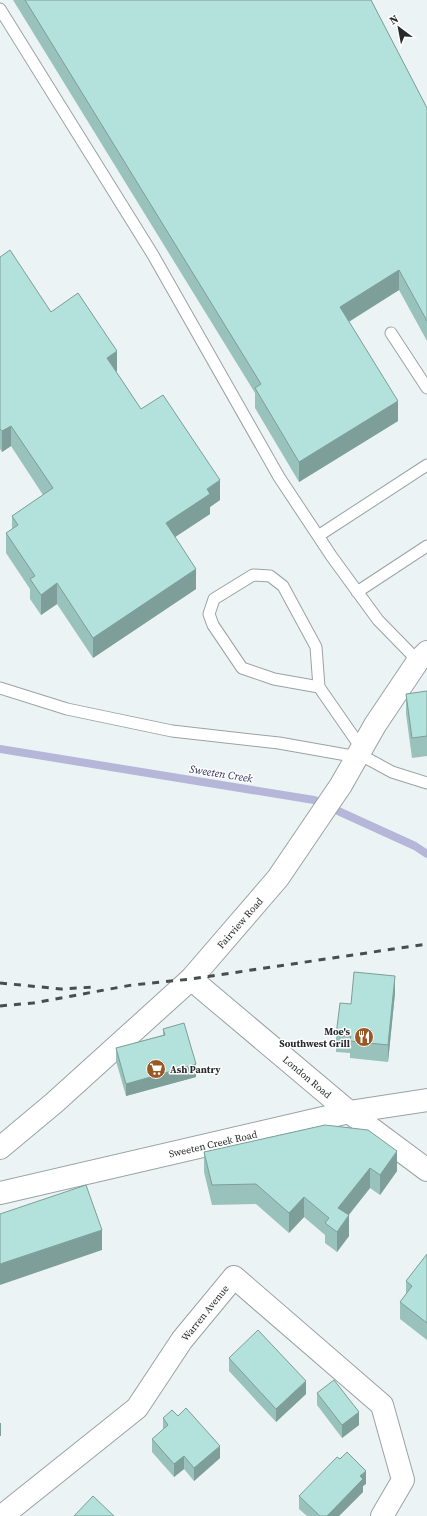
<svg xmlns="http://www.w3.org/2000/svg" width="427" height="1516" font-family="'Source Serif 4',serif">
  <rect width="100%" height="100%" fill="#ecf3f5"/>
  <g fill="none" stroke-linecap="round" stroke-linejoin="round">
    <path stroke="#b5b6d8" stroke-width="8" d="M0,749L314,800L415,846L427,854"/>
    <defs>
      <path id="lane" d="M0,9L153,255L279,477L332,557L378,620L418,661
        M391,333L427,388
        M318,536L427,465
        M357,592L427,546
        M319,687L274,679L242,668L213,625L209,614L214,599L253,575L270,576L283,586L316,647L319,687L362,749
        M0,688L67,709L172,731L279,743L358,757
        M359,754L392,772L427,783"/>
      <path id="street" d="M191,979L349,1112L427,1170
        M2,1516L137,1408L182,1340L234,1277L382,1405L403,1480L382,1516"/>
      <path id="secondary" d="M0,1148L54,1103L191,979L278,878L341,785L375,725L418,661L427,652
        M0,1193L349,1112L427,1100"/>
    </defs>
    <use href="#lane" stroke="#9ba2a4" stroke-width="13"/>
    <use href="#street" stroke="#9ba2a4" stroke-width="24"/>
    <use href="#secondary" stroke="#9ba2a4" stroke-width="24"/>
    <use href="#lane" stroke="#fff" stroke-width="11"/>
    <use href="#street" stroke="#fff" stroke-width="22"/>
    <use href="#secondary" stroke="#fff" stroke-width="22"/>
    <path stroke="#494d4e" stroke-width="3" stroke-dasharray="7 7" stroke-linecap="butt" d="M0,983L61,989L94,987
      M0,1006L33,1003L132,985L191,979L427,944"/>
  </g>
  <path fill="#9ac2bc" d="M13,0H371L427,108V341L399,290L349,322L398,421L299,482L255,408V393Z
    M0,257L51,312L117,371L116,372L141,409L220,500L210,507V514L175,537L196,589L93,658L57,604L41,615L30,599V589L6,553V533L12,530V516L43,495L11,446L2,452L0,449Z
    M427,691V756L412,758L406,714V694Z
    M395,993L388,1062L350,1058V1053L336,1052V1035L351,1004Z
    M163,1029L196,1077L126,1096L116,1061V1048L163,1035Z
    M325,1125L397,1171L380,1195L370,1188L349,1215V1236L337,1252L325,1243V1235L304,1217L289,1233L256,1204L212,1205L204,1172V1152Z
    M427,1254V1340L400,1319V1302L406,1294V1281Z
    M229,1358L306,1394L276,1422L229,1371Z
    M317,1393L359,1425L342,1438L317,1405Z
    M178,1416L220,1458L194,1481L184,1469L174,1477L152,1452V1439L163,1430V1418Z
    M366,1484L363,1486V1492L339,1516H307L299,1509V1496Z"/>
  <path fill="#7d9e99" d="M399,270V290L340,327V307Z
    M117,351V371L107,378V358Z
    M398,401V421L299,482V462Z
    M11,426V446L2,452V431Z
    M220,480V500L210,507V514L166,543V523L207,489Z
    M196,569V589L93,658V638Z
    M57,583V604L41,615V595Z
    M395,976V993L388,1062V1045Z
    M196,1064V1077L126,1096V1084Z
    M397,1151V1171L380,1195V1175Z
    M370,1168V1188L338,1228V1208Z
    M304,1197V1217L289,1233V1213Z
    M349,1215V1236L337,1252V1232Z
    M102,1230V1250L0,1285V1264Z
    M306,1381V1394L276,1422V1409Z
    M359,1412V1425L342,1438V1425Z
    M0,1423H1V1436H0Z
    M220,1446V1458L194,1481V1468Z
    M184,1456V1469L174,1477V1464Z
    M366,1471V1484L363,1486V1492L339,1516H327L360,1476Z"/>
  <path fill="#b3e1db" stroke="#7d9e99" d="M25,0H371L427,108V321L399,270L340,307L398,401L299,462L255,388L261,384Z
    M10,250L51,312L78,293L117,351L107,358L141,409L163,395L220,480L207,489L210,494L166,523L196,569L93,638L57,583L41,595L30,579L35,576L6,533L18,525L12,516L53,488L11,426L2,431L0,429V257Z
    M427,691V736L412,738L406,694Z
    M354,972L395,976L388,1045L350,1041L351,1036L336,1035L340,1003L351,1004Z
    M184,1023L196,1064L126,1084L116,1048L165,1035L163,1029Z
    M325,1125L368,1130L397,1151L380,1175L370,1168L338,1208L349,1215L337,1232L325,1223L329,1218L304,1197L289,1213L256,1184L212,1185L204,1152Z
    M86,1185L102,1230L0,1264V1214Z
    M427,1254V1323L400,1302L412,1286L406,1281Z
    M258,1330L306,1381L276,1409L229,1358Z
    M334,1380L359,1412L342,1425L317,1393Z
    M186,1408L220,1446L194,1468L184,1456L174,1464L152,1439L168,1425L163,1418L172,1410L178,1416Z
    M347,1452L366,1471L360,1476L363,1479L327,1516H320L299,1496L337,1457L340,1459Z
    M93,1496L114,1516H74Z"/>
  <defs>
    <symbol id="restaurant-disc" viewBox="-11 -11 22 22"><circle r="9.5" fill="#9a5825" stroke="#fefefe"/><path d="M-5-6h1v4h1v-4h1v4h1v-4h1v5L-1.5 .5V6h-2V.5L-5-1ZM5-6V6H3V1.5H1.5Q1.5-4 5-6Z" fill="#fff"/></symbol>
    <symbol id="supermarket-disc" viewBox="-11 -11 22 22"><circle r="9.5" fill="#9a5825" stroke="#fefefe"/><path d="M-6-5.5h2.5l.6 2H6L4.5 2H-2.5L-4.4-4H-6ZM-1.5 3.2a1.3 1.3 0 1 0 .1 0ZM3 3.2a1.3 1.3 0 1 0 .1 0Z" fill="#fff"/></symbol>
  </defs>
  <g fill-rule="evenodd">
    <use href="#restaurant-disc" x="353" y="1026" width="22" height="22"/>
    <use href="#supermarket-disc" x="145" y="1058" width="22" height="22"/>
  </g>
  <g text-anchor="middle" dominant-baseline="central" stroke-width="3" stroke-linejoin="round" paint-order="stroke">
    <g font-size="10" fill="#272a2b" stroke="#fefefe">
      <text transform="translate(240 923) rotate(-49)">Fairview Road</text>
      <text transform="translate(307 1077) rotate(40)">London Road</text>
      <text transform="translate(213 1144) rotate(-13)">Sweeten Creek Road</text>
      <text transform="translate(205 1313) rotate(-51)">Warren Avenue</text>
    </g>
    <g font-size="10" font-weight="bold" fill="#272a2b" stroke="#fefefe" text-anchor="end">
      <text x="350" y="1031">Moe's<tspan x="350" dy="12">Southwest Grill</tspan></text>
      <text x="170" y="1069" text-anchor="start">Ash Pantry</text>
    </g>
    <g font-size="11" font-style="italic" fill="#302d5a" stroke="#fefefe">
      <text transform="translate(221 774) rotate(9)">Sweeten Creek</text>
    </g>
  </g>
  <g transform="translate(399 28) rotate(328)" stroke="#fefefe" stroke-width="3" paint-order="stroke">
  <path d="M0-3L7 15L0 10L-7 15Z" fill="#272a2b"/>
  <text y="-6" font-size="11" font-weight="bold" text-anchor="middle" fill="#272a2b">N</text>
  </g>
</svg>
